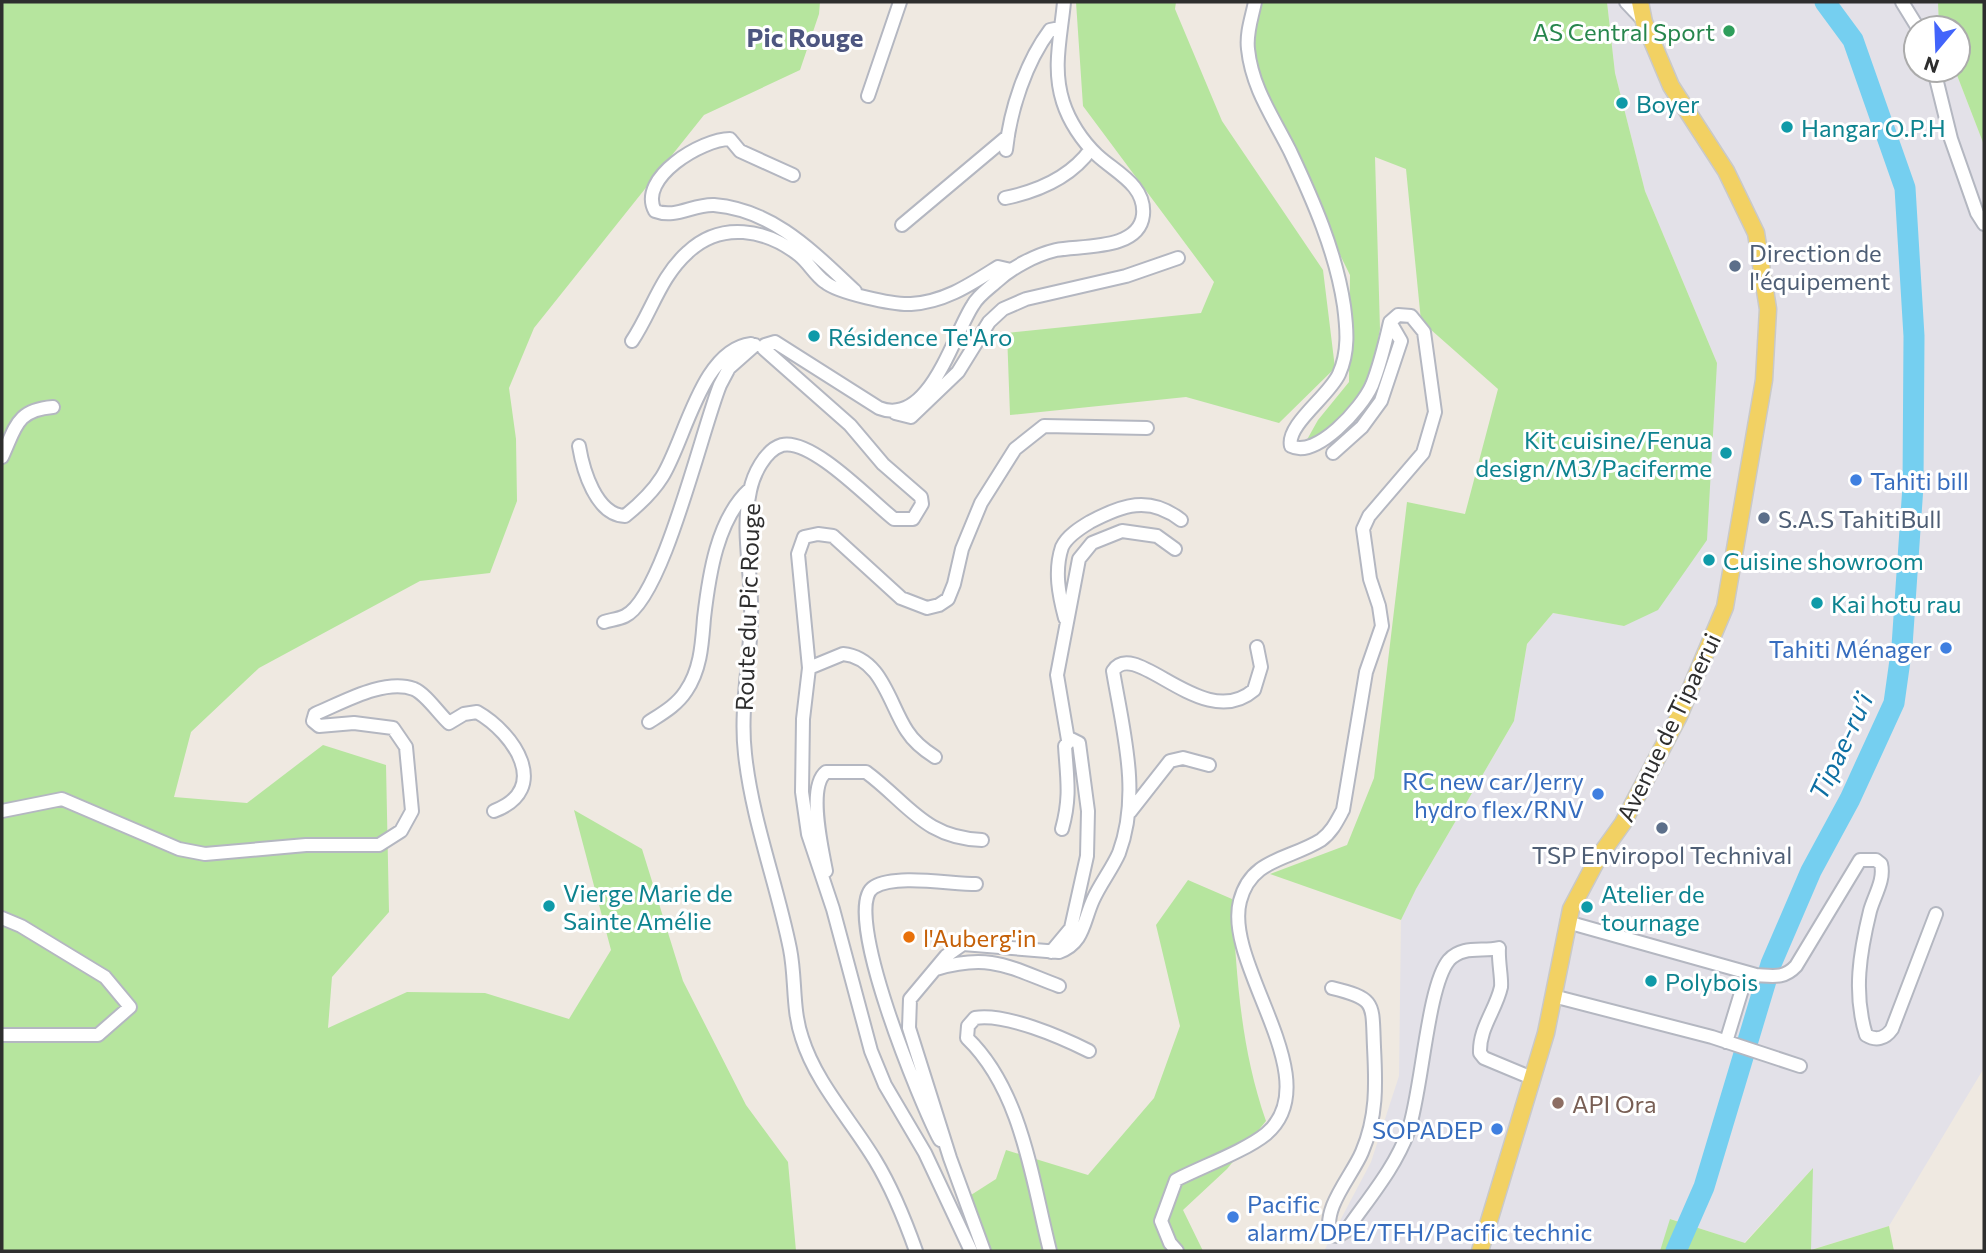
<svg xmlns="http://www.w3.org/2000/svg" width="1986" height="1253" font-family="Commissioner,sans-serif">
  <rect width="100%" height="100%" fill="#efe9e1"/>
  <path fill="#e3e1e8" d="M1607,2H1938L1939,28H1916V70H1955L1984,145V1068L1889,1226L1810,1250L1812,1169L1744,1243L1671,1219L1660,1251H1324L1371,1162L1399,1076L1401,920L1416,889L1514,721L1527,644L1553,613L1624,626L1717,363L1645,191L1615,73Z"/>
  <path fill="#b6e59e" d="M2,2H820L819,14L800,70L704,115L534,328L509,388L516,439L517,501L490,573L420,581L259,668L191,732L174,797L247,803L323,745L386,765L389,912L332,977L328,1028L407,992L485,993L569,1019L611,950L574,810L642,849L683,981L746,1105L788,1162L796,1251H2Z
    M1076,2H1176L1175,9L1222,121L1323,270L1335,368L1279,423L1186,397L1010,415L1007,333L1201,313L1214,282L1083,106Z
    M1251,2H1607L1615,73L1645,191L1717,363L1707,540L1658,610L1624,626L1553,613L1527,644L1514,721L1416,889L1401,920L1270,874L1347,845L1374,778L1407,502L1465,514L1498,389L1421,321L1406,169L1375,157L1380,329L1370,384L1344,421L1304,445L1318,420L1349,382L1350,275L1275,124L1248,38Z
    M1938,2H1984V145L1955,70H1958V28H1939Z
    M1188,880L1232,899C1237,977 1240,1046 1266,1121L1227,1169L1183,1210L1203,1251H986L971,1195L996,1179L1006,1150L1088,1175L1154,1098L1180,1026L1156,925Z
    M1813,1168L1811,1250L1889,1226L1894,1251H1660L1670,1219L1745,1243Z"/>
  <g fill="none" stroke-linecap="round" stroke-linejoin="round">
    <path stroke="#75cff0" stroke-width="21" d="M1676,1251L1704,1187L1771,964L1811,871L1850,799L1894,703L1902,646L1913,486L1914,336L1905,188L1853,40L1825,2"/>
    <defs>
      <path id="minor" d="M1626,2L1644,21
        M1902,2L1918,28
        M1934,70L1951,139L1977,213L1984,224
        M868,96L900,2
        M1006,150C1010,110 1026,62 1050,30L1060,28
        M793,175L740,151L730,139C702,139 637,178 655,211C676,219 693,204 714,205C774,210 813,252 855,291
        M1005,198C1039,191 1071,177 1091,149
        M902,225L1008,136
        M632,341C652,311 660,277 688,252C721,221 766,229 799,255C809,263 815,275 825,282C838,293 894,305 911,304C945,302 971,284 998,267L1011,270
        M895,413L911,417L958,372L989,322L1003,309L1026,299L1126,276L1178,258
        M579,446C583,470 596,515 625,516C640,504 652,493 662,477C685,441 701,350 751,344
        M1333,453L1362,427L1381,401L1401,341L1390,322
        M2,457C16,427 16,410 53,407
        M1065,618C1059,595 1054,571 1062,547C1067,536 1080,528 1090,522C1122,505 1149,495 1181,520
        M604,622C610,620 619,619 625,616C663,598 702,429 720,385L729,368L755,345
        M809,668L843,654C882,658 889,704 907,731C914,742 924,750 935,757
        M649,722C663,713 677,705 686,691C701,669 702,643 704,618C709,575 717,519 750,489
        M1068,740L1057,675L1079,559L1092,543L1122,531L1157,536L1175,549
        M2,811L62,799L179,849L205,854L306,845H379L401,831L412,811L406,747L393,728L354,723L319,726L313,721L315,714C342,703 384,678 414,689C426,694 439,714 449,723L464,714L477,712C514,733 552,789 494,811
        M1130,812L1170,761L1183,758L1209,765
        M826,871C822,849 807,787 826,772H866C908,803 924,838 982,840
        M2,918L21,926L105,977L130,1007L98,1035H2
        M1567,922L1756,975C1773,976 1784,979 1796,966L1860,860H1876L1881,864C1885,880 1874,896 1870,911C1860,952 1853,993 1866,1035C1876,1041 1885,1039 1892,1029L1936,914
        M1051,952L1071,928L1087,856L1088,811L1079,743L1071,739L1065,746C1067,778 1071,797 1062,829
        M936,969C990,953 1009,967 1059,986
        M1332,988C1377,999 1372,1003 1374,1047C1376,1085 1377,1117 1362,1152C1352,1176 1321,1209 1331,1235L1338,1236L1346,1231C1368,1199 1395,1168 1408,1132C1422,1093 1427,986 1449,960C1463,945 1482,952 1499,948C1498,961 1502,978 1501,987C1496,1010 1479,1028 1480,1053L1484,1058L1532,1078
        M1553,996L1712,1037L1800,1066
        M1726,1042L1747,973
        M940,1140C922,1107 839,907 874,887C896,874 950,884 976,884
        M916,1251C905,1220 892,1188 875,1160C851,1120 816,1083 802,1038C792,1009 796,979 790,949C777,884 752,820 745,754C739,703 753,652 751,601C750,564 742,528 750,491C753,475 765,450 782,445C812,438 871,501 894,519H913L922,504L921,497L883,464L850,425L764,349L765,345L775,342L879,408C929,428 953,335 973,305C978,296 988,289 996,282C1011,268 1035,255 1056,250C1080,245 1139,251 1143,215C1146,185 1115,172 1097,155C1082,141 1069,121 1063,102C1052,68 1061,36 1064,2
        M971,1251L925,1153L885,1085L871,1051L833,909L808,834L802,792L803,719L809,668L798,554L804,537L818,534L833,536L901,598L927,608L939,605L948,599L954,584L962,549L981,503L1015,449L1044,426L1147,428
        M984,1251L950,1158L909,1028L910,999L946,956L963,944L1059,952C1084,943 1083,922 1093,900C1100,884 1112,869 1119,853C1141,794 1123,731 1113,671C1135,636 1203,734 1254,690L1261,667L1257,647
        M1050,1251C1032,1180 1022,1091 967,1038L968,1026L975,1018C1006,1013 1061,1037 1089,1051
        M1177,1251L1170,1243L1161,1221L1176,1180C1201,1167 1245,1151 1266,1134C1330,1080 1223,965 1240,901C1251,858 1289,860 1321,840C1332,832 1337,821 1343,810L1366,672L1382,626L1379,606L1370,579L1363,529L1369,516L1423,453L1435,412L1424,332L1411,316L1398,315L1390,322C1385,344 1380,365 1372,385C1362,408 1316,459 1291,446C1286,425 1329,396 1339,374C1349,352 1347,329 1344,306C1336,252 1313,200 1290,151C1273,117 1252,88 1248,49C1246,33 1252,17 1255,2"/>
      <path id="major" d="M1480,1251L1546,1033L1571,909L1598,858L1623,823L1679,716L1725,607L1764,380L1768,309L1756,233L1726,171L1671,86L1644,22L1640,2"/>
    </defs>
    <use href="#minor" stroke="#b4b7c1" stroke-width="16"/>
    <use href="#major" stroke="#c9c9c9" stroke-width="19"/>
    <use href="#minor" stroke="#fff" stroke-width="12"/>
    <use href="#major" stroke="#f2d163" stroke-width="16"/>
  </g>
  <circle fill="#2e9e5b" stroke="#fff" stroke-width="2.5" cx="1729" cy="31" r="7"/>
  <g fill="#0f9aa8" stroke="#fff" stroke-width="2.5">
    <circle cx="1622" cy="103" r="7"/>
    <circle cx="1787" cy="127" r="7"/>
    <circle cx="814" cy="336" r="7"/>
    <circle cx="1726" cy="453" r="7"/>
    <circle cx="1709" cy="560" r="7"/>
    <circle cx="1817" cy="603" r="7"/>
    <circle cx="549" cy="906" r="7"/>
    <circle cx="1587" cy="907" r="7"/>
    <circle cx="1651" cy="981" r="7"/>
  </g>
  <g fill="#5c6f8a" stroke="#fff" stroke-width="2.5">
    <circle cx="1735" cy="266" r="7"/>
    <circle cx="1764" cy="518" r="7"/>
    <circle cx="1662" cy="828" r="7"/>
  </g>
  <g fill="#3f7fe0" stroke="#fff" stroke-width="2.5">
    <circle cx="1856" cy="480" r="7"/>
    <circle cx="1946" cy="648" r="7"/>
    <circle cx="1598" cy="794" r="7"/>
    <circle cx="1497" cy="1129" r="7"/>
    <circle cx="1233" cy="1217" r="7"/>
  </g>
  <circle fill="#e8710a" stroke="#fff" stroke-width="2.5" cx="909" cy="937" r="7"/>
  <circle fill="#8d6e63" stroke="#fff" stroke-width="2.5" cx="1558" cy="1103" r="7"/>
  <g text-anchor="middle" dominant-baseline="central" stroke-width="6" stroke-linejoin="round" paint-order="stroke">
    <g font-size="24" fill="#27864d" stroke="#fff" text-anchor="end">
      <text x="1715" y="31">AS Central Sport</text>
    </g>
    <g font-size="24" fill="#0d838f" stroke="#fff" text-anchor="start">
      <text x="1636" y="103">Boyer</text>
      <text x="1801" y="127">Hangar O.P.H</text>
      <text x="828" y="336">Résidence Te'Aro</text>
      <text x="1712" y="439" text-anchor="end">Kit cuisine/Fenua<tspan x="1712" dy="28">design/M3/Paciferme</tspan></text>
      <text x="1723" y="560">Cuisine showroom</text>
      <text x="1831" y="603">Kai hotu rau</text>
      <text x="563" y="892">Vierge Marie de<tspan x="563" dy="28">Sainte Amélie</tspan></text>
      <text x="1601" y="893">Atelier de<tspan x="1601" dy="28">tournage</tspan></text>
      <text x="1665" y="981">Polybois</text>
    </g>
    <g font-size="24" fill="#4e5e75" stroke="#fff" text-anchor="start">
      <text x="1749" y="252">Direction de<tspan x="1749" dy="28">l'équipement</tspan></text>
      <text x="1778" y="518">S.A.S TahitiBull</text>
      <text x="1662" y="854" text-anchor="middle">TSP Enviropol Technival</text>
    </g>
    <g font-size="24" fill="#366cbe" stroke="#fff" text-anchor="end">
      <text x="1870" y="480" text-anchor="start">Tahiti bill</text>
      <text x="1932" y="648">Tahiti Ménager</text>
      <text x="1584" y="780">RC new car/Jerry<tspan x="1584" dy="28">hydro flex/RNV</tspan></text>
      <text x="1483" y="1129">SOPADEP</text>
      <text x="1247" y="1203" text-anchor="start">Pacific<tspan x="1247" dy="28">alarm/DPE/TFH/Pacific technic</tspan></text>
    </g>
    <g font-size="24" fill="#2e2e2e" stroke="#fff">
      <text transform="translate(747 607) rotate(-88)">Route du Pic Rouge</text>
      <text transform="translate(1668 727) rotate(-64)">Avenue de Tipaerui</text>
    </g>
    <g font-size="24" fill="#c56008" stroke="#fff" text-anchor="start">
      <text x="923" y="937">l'Auberg'in</text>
    </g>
    <g font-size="24" fill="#785e54" stroke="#fff" text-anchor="start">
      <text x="1572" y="1103">API Ora</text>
    </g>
    <g font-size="26" font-weight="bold" fill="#4d5680" stroke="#fff">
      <text x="805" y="36">Pic Rouge</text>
    </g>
    <g font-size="26" font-style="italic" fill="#0d6fa3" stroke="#fff">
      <text transform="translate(1840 746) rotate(-65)">Tipae-ru’i</text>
    </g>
  </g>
  <rect width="1986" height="1253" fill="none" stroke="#2e2e2e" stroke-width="7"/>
  <g transform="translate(1937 49) rotate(199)"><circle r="33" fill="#ffffff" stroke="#ababab" stroke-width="2"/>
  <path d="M0-5L12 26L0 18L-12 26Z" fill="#4264fb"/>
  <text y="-10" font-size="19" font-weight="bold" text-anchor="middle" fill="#2e2e2e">N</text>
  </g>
</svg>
